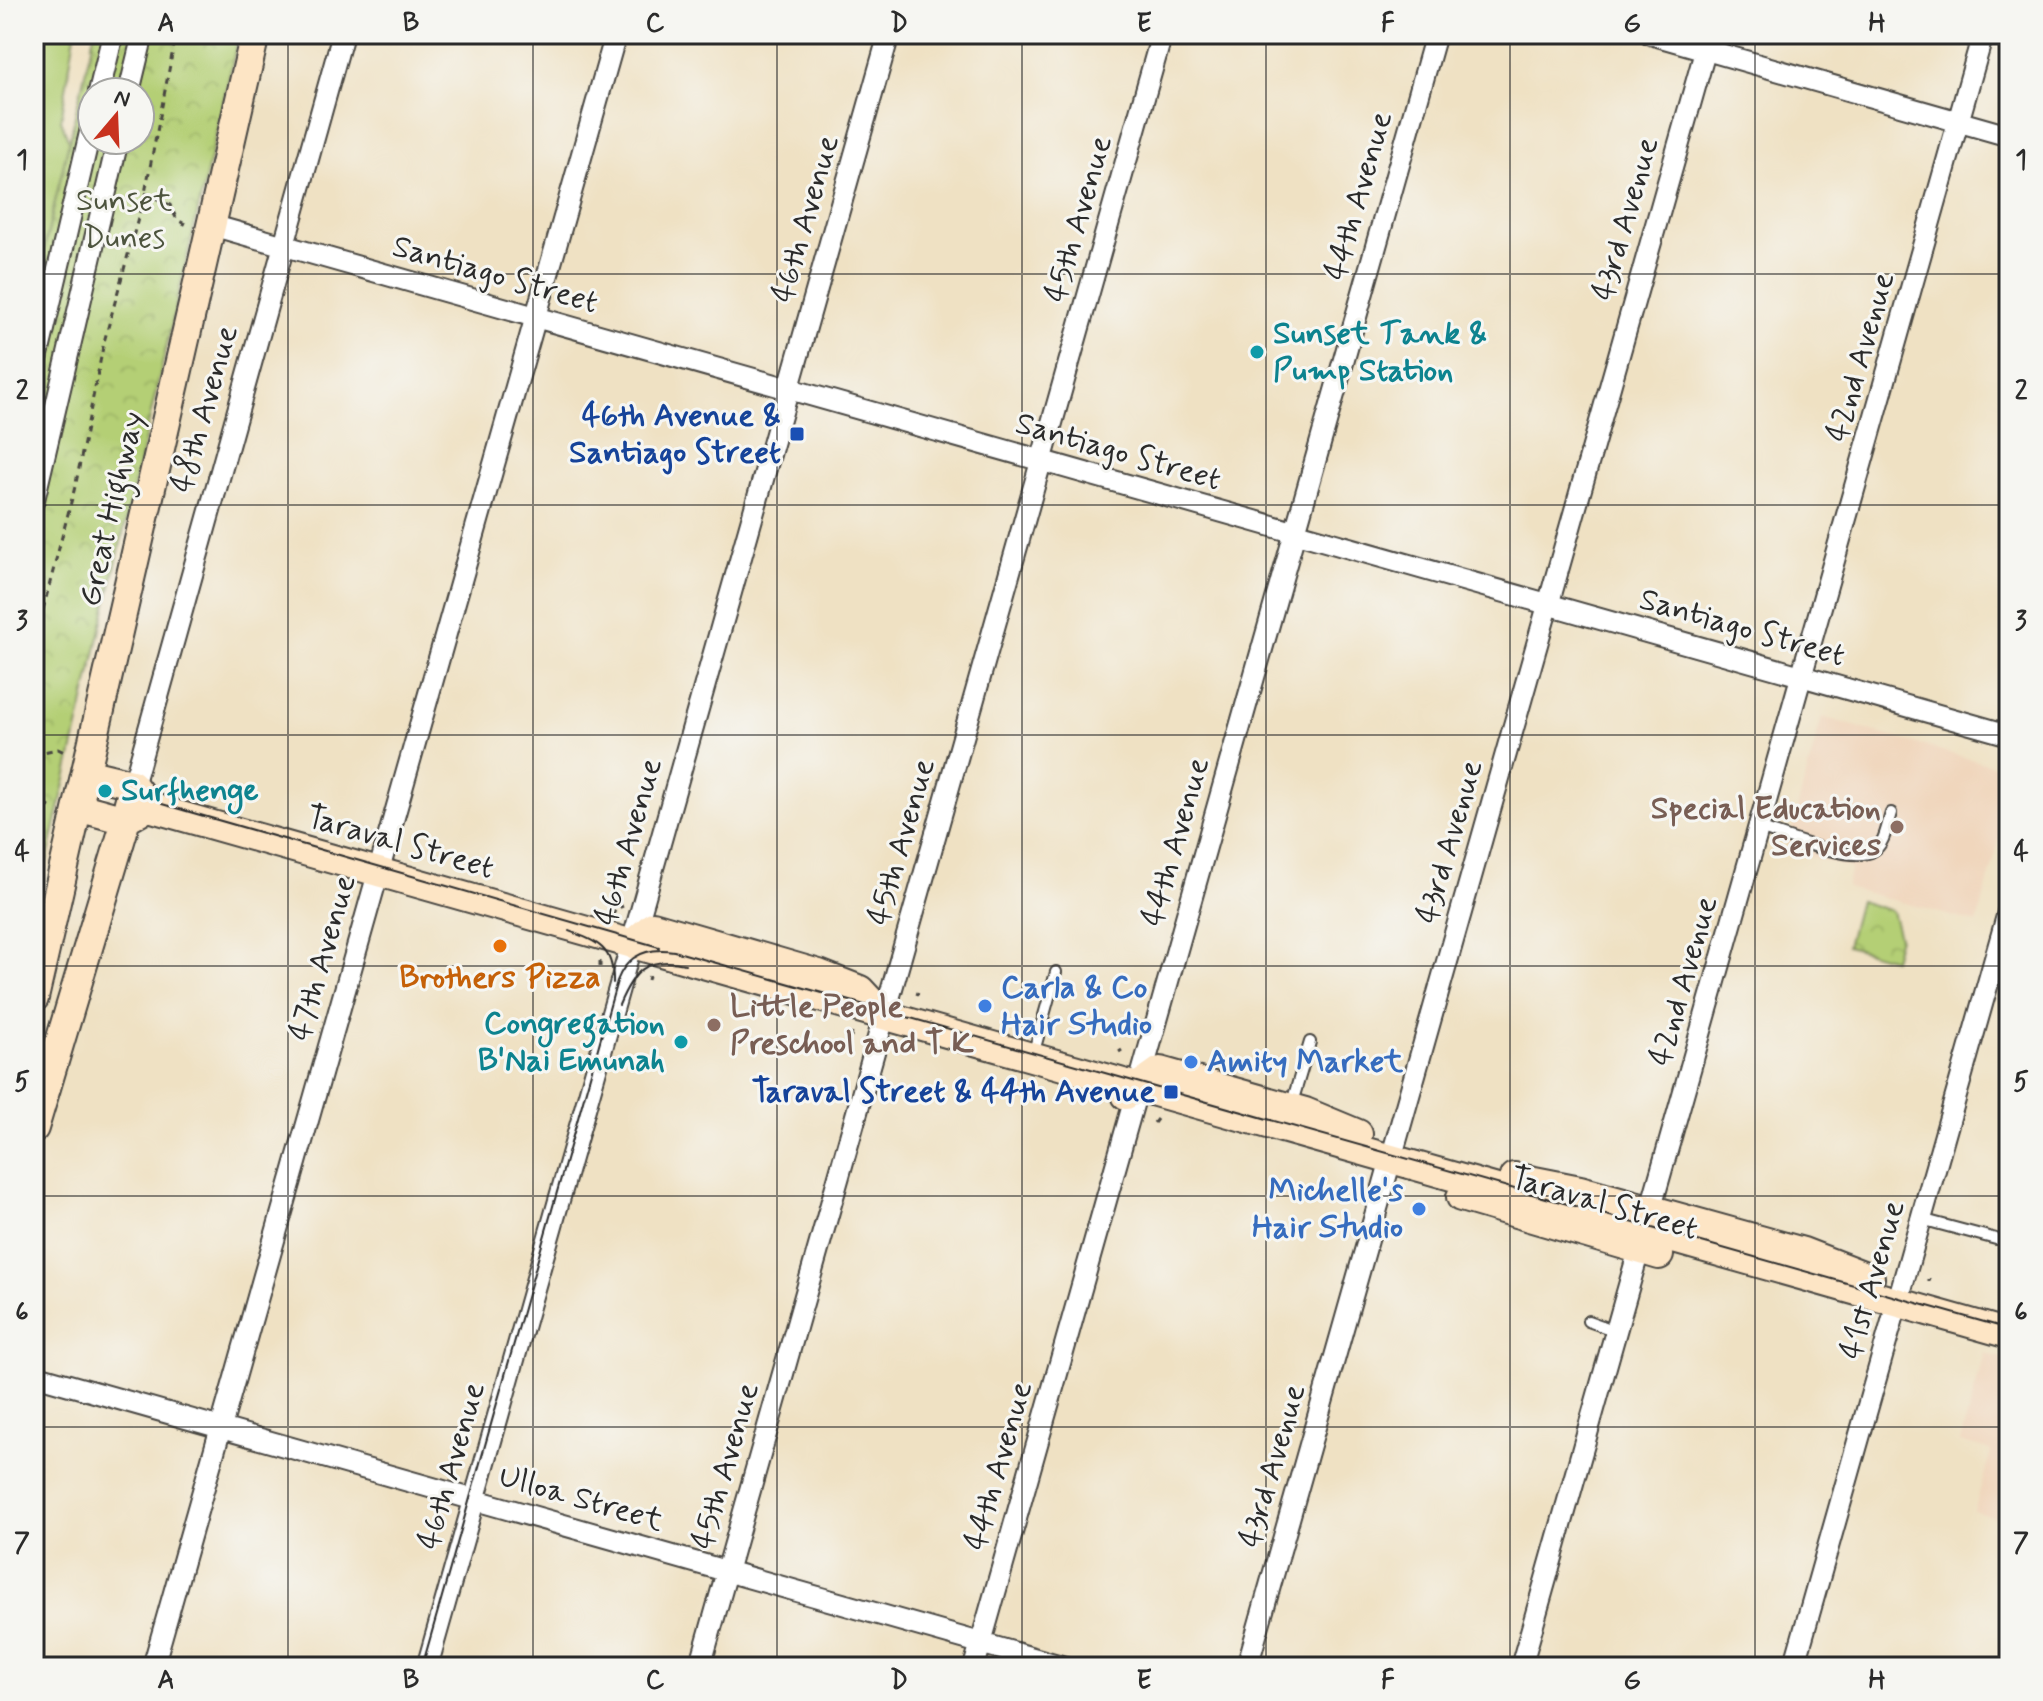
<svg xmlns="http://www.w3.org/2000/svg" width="2043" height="1701" font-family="Mynerve,sans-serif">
  <defs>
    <pattern id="park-crowns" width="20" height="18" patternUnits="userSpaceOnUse" patternTransform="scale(2)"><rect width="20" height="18" fill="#b4cf75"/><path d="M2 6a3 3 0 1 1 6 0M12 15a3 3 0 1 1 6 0" fill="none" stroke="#9bb265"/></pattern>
  </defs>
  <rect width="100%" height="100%" fill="#f6f6f2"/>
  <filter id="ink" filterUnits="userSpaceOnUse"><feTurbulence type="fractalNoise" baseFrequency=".0125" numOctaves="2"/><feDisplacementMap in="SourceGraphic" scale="16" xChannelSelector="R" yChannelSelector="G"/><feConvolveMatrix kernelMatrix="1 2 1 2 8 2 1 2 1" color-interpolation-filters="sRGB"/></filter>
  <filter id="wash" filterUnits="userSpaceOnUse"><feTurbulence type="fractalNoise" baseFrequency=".006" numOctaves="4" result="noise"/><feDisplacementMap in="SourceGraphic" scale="32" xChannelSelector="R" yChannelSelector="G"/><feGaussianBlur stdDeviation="1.8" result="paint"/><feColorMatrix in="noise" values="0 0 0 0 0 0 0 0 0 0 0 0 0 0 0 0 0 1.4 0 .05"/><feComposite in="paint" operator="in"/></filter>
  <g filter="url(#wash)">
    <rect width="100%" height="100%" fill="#efe1c3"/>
    <path fill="#f0d6bc" d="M1822,717L2009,770V804L1977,923L1846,887L1851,868L1786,850Z
      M1985,1353L2009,1360V1521L1974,1511L1991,1451L1960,1442Z"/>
    <path fill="#b4cf75" stroke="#707d50" stroke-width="2" d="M43,34H75L61,120L69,142L34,293V37Z"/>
    <path fill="url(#park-crowns)" stroke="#707d50" stroke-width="2" fill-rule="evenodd" d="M94,34H239L34,917V293ZM92,92H140V140H92Z
      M1859,901L1892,911L1899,937L1893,959L1847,946Z"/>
  </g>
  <g filter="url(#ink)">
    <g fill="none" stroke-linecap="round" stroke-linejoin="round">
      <defs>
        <path id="lane" d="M1759,828C1782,835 1853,864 1873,851C1885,844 1887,825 1891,813
          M1033,1055L1056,972
          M1291,1106L1310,1042
          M1921,1219L1996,1239
          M1588,1321L1616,1331"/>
        <path id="street" d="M1650,34L2009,136
          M99,92L113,34
          M129,92L143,34
          M211,225L2009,735
          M34,372L92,124
          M34,500L118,140
          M130,797L343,34
          M34,1375L1065,1667
          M153,1667L616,34
          M427,1667L889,34
          M700,1667L1162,34
          M974,1667L1436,34
          M1247,1667L1710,34
          M1521,1667L1983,34
          M1794,1667L2009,909"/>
        <path id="secondary" d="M86,773L132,784L149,807L2009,1334
          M78,807L125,820L141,811
          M632,944L653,926L819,974L860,990L873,1004
          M34,998L255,34
          M1126,1095L1160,1071L1305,1112L1358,1134
          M34,1128L123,831L129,802
          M1514,1177L1580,1190L1803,1252L1870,1278
          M1461,1197L1659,1255"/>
      </defs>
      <use href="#lane" stroke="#484642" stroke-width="14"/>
      <use href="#street" stroke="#484642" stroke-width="24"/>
      <use href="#secondary" stroke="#484642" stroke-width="32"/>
      <path stroke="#484642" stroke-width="3" stroke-dasharray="6 6" stroke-linecap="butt" d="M145,193L170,205L177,220L187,225
        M34,644L76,483L104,342L145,193L176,34
        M34,754L58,749L68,754
        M34,799L54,809
        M612,916L616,909L623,906
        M600,967V961
        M648,980L649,976
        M917,995L918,992
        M851,1037L852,1033
        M902,1052L903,1047
        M1119,1052L1122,1050
        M1154,1123L1157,1119
        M1929,1282V1279"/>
      <use href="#lane" stroke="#fff" stroke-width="10"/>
      <use href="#street" stroke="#fff" stroke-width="20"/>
      <use href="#secondary" stroke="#fde5c5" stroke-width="28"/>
      <path stroke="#2b2b2b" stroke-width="2" d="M162,804L659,947
        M569,931C598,942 614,948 613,983
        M619,1005C633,972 646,956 685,964
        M422,1667L617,981C627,955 648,947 674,951L2009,1329"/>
    </g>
  </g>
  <path fill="none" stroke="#2b2b2b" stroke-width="2" stroke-opacity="0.55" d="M288,34V1667M533,34V1667M777,34V1667M1022,34V1667M1266,34V1667M1510,34V1667M1755,34V1667M34,274H2009M34,505H2009M34,735H2009M34,966H2009M34,1196H2009M34,1427H2009"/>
  <g fill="#0f9aa8" stroke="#f6f6f2" stroke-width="3">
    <circle cx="1257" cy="352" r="8"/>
    <circle cx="105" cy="791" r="8"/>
    <circle cx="681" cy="1042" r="8"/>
  </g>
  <g fill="#1a4fb4" stroke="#f6f6f2" stroke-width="3">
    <rect x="789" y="426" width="16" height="16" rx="4"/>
    <rect x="1163" y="1084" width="16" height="16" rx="4"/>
  </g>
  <g fill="#8d6e63" stroke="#f6f6f2" stroke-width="3">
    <circle cx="1897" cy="827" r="8"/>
    <circle cx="714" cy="1025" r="8"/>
  </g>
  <circle fill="#e8710a" stroke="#f6f6f2" stroke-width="3" cx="500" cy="946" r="8"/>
  <g fill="#3f7fe0" stroke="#f6f6f2" stroke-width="3">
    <circle cx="985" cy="1006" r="8"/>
    <circle cx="1191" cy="1062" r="8"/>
    <circle cx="1419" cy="1209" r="8"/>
  </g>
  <g text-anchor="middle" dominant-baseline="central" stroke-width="6" stroke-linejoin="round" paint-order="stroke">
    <g font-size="32" fill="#2b2b2b" stroke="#f6f6f2">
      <text transform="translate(1359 196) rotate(-74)">44th Avenue</text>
      <text transform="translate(806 219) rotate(-74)">46th Avenue</text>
      <text transform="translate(1079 219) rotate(-74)">45th Avenue</text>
      <text transform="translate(1626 219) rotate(-74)">43rd Avenue</text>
      <text transform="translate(495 275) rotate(16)">Santiago Street</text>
      <text transform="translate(1861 357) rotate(-74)">42nd Avenue</text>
      <text transform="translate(205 409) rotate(-74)">48th Avenue</text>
      <text transform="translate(1118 452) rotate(16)">Santiago Street</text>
      <text transform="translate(112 509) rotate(-77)">Great Highway</text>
      <text transform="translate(1742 628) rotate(16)">Santiago Street</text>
      <text transform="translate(629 842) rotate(-74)">46th Avenue</text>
      <text transform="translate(902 842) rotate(-74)">45th Avenue</text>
      <text transform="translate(1176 842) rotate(-74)">44th Avenue</text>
      <text transform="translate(1450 842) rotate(-74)">43rd Avenue</text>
      <text transform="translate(400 843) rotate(16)">Taraval Street</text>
      <text transform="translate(323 958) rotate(-74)">47th Avenue</text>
      <text transform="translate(1684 981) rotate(-74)">42nd Avenue</text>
      <text transform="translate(1604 1204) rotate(16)">Taraval Street</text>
      <text transform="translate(1873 1280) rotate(-74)">41st Avenue</text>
      <text transform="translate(452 1466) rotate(-74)">46th Avenue</text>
      <text transform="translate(726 1466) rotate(-74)">45th Avenue</text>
      <text transform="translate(999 1466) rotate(-74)">44th Avenue</text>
      <text transform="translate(1273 1466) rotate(-74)">43rd Avenue</text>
      <text transform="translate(581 1499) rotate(16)">Ulloa Street</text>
    </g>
    <g font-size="32" fill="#4d543e" stroke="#f6f6f2">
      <text x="124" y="201">Sunset<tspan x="124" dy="37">Dunes</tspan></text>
    </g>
    <g font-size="32" font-weight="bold" fill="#0d838f" stroke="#f6f6f2" text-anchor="start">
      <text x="1273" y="334">Sunset Tank &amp;<tspan x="1273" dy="37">Pump Station</tspan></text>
      <text x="121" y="791">Surfhenge</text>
      <text x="665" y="1024" text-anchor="end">Congregation<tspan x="665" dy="37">B'Nai Emunah</tspan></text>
    </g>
    <g font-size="32" font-weight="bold" fill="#164399" stroke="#f6f6f2" text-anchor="end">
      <text x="781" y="416">46th Avenue &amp;<tspan x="781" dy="37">Santiago Street</tspan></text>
      <text x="1155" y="1092">Taraval Street &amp; 44th Avenue</text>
    </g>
    <g font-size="32" font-weight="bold" fill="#785e54" stroke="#f6f6f2" text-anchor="end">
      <text x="1881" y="809">Special Education<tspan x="1881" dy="37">Services</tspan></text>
      <text x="730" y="1007" text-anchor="start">Little People<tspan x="730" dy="37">Preschool and T K</tspan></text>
    </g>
    <g font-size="32" font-weight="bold" fill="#c56008" stroke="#f6f6f2">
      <text x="500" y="978">Brothers Pizza</text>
    </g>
    <g font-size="32" font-weight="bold" fill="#366cbe" stroke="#f6f6f2" text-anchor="start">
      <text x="1001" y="988">Carla &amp; Co<tspan x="1001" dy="37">Hair Studio</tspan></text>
      <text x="1207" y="1062">Amity Market</text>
      <text x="1403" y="1191" text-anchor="end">Michelle's<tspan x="1403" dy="37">Hair Studio</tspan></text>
    </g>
  </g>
  <rect width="2043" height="1701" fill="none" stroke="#f6f6f2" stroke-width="88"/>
  <g transform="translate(116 116) rotate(19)"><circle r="38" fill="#f6f6f2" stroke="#a5a5a2" stroke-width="2"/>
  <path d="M0-6L14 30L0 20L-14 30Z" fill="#c8321e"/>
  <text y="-12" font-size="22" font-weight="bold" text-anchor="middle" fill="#2b2b2b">N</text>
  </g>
  <rect x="44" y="44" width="1955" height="1613" fill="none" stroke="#2b2b2b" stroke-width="3"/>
  <g font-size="26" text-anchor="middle" font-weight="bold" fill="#2b2b2b">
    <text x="166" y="31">A</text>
    <text x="411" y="31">B</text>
    <text x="655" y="31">C</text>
    <text x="899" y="31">D</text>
    <text x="1144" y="31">E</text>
    <text x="1388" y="31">F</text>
    <text x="1632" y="31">G</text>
    <text x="1877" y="31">H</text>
    <text x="22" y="168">1</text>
    <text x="2021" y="168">1</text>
    <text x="22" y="399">2</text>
    <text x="2021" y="399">2</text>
    <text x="22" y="629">3</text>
    <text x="2021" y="629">3</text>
    <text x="22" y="860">4</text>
    <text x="2021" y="860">4</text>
    <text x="22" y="1090">5</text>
    <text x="2021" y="1090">5</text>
    <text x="22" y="1320">6</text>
    <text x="2021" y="1320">6</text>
    <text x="22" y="1551">7</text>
    <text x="2021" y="1551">7</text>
    <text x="166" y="1688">A</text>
    <text x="411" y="1688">B</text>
    <text x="655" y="1688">C</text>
    <text x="899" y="1688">D</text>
    <text x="1144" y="1688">E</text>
    <text x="1388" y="1688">F</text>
    <text x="1632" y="1688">G</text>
    <text x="1877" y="1688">H</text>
  </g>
</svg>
